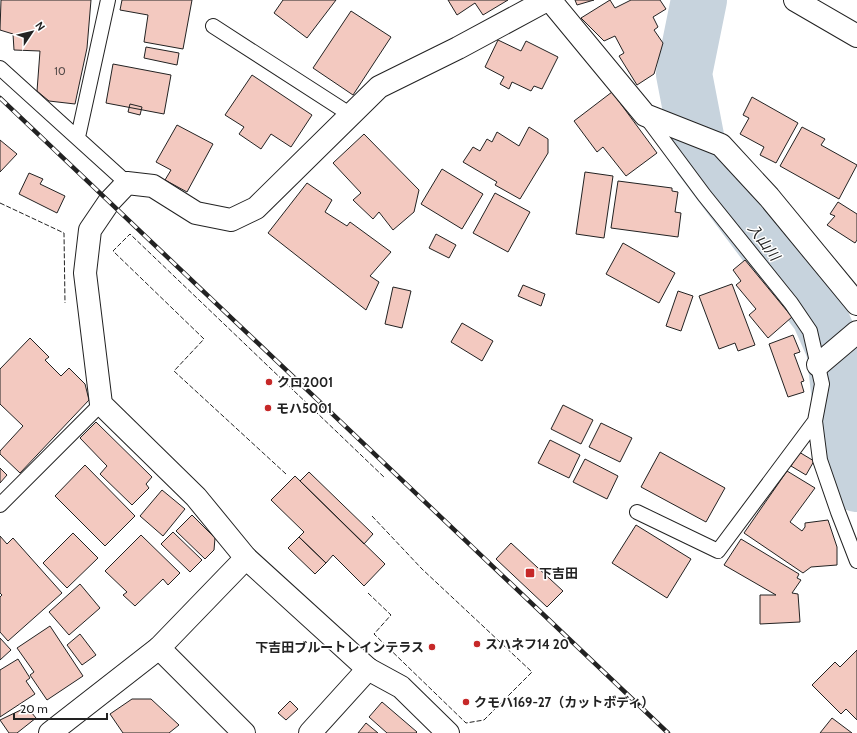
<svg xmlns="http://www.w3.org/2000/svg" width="857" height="733" font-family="Cabin,'Noto Sans JP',sans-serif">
  <rect width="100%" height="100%" fill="#fff"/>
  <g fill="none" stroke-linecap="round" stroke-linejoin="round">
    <path stroke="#c7d3dd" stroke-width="56" d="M699,0L684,74L700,157L819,315L834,349L846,450L857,484"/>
  </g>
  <path fill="#f3c9c0" stroke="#222" d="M1,0H91L87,48L75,104L49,101L37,91L40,51L14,50L13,34L0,30Z
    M122,0H192L183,49L144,42L148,15L120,10Z
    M283,0H336L307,38L274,13Z
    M448,0H508L483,15L475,3L457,15Z
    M575,0H594L577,5Z
    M610,0L615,8L631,0H660L666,9L653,17L658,27L654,30L663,43L654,74L637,85L619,56L624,53L615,36L604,41L581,18Z
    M351,11L391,37L353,95L313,68Z
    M498,40L521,51L526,41L558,57L542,89L534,86L531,91L512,82L509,89L500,84L504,77L485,67Z
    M146,47L179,53L177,65L144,58Z
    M113,64L171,75L164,114L106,103Z
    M252,75L312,115L291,147L271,134L261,149L239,134L244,127L225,115Z
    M612,92L657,153L626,176L603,147L597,152L574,121Z
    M752,97L798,123L776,163L760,155L764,147L740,134L749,118L743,115Z
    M130,104L142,107L140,115L128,112Z
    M177,125L213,144L187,192L165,180L171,170L156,162Z
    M529,127L548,139V153L520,199L495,185L497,182L463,162L473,147L480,151L487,139L492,142L497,132L519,146Z
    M802,127L825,139L821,145L857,165L839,199L780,166Z
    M364,134L419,190L414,212L393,230L379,212L373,219L353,200L361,193L333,163Z
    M0,140L17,154L0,172Z
    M442,169L483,194L462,229L421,204Z
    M585,172L613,176L604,238L576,234Z
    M29,173L43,179L40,184L65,196L57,213L19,194Z
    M618,181L672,188V191L678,192L675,212L681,213L678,237L611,228Z
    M307,183L332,200L325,212L347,226L350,222L391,252L370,276L379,282L366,310L268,233Z
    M495,193L530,212L508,252L473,233Z
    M838,202L857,214V240L855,243L827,225L835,216L830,214Z
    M436,234L456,245L449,258L429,248Z
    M623,243L675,273L659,303L606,274Z
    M745,260L792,317L768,338L749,315L756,309L736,285L741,281L733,270Z
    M732,284L755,345L738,351L735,343L719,349L699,296Z
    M523,285L545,294L541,306L518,296Z
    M393,287L411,291L402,328L385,324Z
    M678,291L693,296L681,331L666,326Z
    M462,323L493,341L482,361L451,342Z
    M793,335L800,352L794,354L804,381L801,382L804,392L788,397L769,344Z
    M30,338L49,357L45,360L61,376L69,368L85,384L89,400L20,473L0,454V451L23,426L0,404V369Z
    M563,405L593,420L581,444L551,429Z
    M96,422L152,477L146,484L149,488L132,505L100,474L107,466L80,438Z
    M601,423L632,438L620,462L589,447Z
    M550,440L580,455L569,478L538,463Z
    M660,452L725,488L706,522L641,487Z
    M799,452L814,461L806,475L791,466Z
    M585,459L618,476L607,499L573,482Z
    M85,465L135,516L105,546L55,496Z
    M0,468L7,475L0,483Z
    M787,471L815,488L790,522L802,531L805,527V523L828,520L837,547V565L811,567L803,573L744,533Z
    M309,472L373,534L364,544L300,481Z
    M295,476L385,564L364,586L333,555L326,563L299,537L304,532L271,500Z
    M162,490L185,509L163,536L140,516Z
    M192,515L215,538L214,550L205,559L176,531Z
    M636,525L691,559L667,598L612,563Z
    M173,532L202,560L190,572L161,544Z
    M73,533L98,558L67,588L43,563Z
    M141,535L180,573L168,585L163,579L135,606L123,595L127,592L105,571Z
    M0,536L7,544L13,538L62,593L8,641L0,632V597L2,595L0,593Z
    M299,537L326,563L315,574L288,548Z
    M741,539L799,574L797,578L801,580L792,593L798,594L800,622L760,624V595H776L724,565Z
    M511,543L563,591L547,607L496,559Z
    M80,584L100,608L69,635L49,612Z
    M50,626L83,676L47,700L30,675L34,672L17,648Z
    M80,634L96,655L82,665L67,645Z
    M0,638L11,650L0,660Z
    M857,650V720L846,709L841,714L812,685L835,662L840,667Z
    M18,659L30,678L26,681L35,694L0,717V670Z
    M132,699H151L179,725L169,733H123L110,714Z
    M290,701L298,709L286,720L278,713Z
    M382,702L417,732L416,733H387L369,717Z
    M27,707L36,718L17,733H9L0,720Z
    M832,718L852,733H820Z
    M366,723L378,733H358Z"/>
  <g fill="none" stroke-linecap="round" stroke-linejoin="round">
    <defs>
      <path id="service" d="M213,26L351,115
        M0,68L127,183
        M646,117L704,195L791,303L810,331L822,384L815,421L820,460L838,512L857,561
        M78,137L108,0
        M0,505L101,404
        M637,512L718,551L815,421"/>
      <path id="minor" d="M550,0L645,115L721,145L769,197L857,304
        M818,365L857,332
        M246,558L196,497L101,404L85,273L90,230L109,202L127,183L153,186L196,213L231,220L256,208L379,87L458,48L547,0
        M368,669L401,687L448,733
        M50,733L159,648"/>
      <path id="tertiary" d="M244,733L159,648L246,558L368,669"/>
      <path id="secondary" d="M310,733L368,669"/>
      <path id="motorway" d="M795,0L857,36"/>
    </defs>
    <use href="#service" stroke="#222" stroke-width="16"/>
    <use href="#minor" stroke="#222" stroke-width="24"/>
    <use href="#tertiary" stroke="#222" stroke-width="24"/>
    <use href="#secondary" stroke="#222" stroke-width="24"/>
    <use href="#motorway" stroke="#222" stroke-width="24"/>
    <use href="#service" stroke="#fff" stroke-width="14"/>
    <use href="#minor" stroke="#fff" stroke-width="22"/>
    <use href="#tertiary" stroke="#fff" stroke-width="22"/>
    <use href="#secondary" stroke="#fff" stroke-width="22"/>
    <use href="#motorway" stroke="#fff" stroke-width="22"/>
    <defs>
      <path id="rail" d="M0,98L668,733"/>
    </defs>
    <use href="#rail" stroke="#222" stroke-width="4.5"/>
    <use href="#rail" stroke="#fff" stroke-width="3" stroke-dasharray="9" stroke-linecap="butt"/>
    <path stroke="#222" stroke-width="1" stroke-dasharray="5 2" stroke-linecap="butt" d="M0,203L64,233L65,303
      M286,474L174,371L204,339L113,251L130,234L385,478
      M368,593L391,615L374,634L466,723L484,720L532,672L422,569L372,516"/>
  </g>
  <g fill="#c62828" stroke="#fff" stroke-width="1.5">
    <circle cx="269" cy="382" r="4"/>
    <circle cx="268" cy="408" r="4"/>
    <rect x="525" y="568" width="10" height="10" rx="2"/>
    <circle cx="477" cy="644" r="4"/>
    <circle cx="432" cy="647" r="4"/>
    <circle cx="466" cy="702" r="4"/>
  </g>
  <g text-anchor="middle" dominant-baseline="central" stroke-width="3" stroke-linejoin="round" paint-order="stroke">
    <g font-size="11" fill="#564c4a">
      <text x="60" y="71">10</text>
    </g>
    <g font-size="13" font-weight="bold" fill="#222" stroke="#fff" text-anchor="start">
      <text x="277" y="382">クロ2001</text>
      <text x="276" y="408">モハ5001</text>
      <text x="539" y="573">下吉田</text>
      <text x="485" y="644">スハネフ14 20</text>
      <text x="424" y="647" text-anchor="end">下吉田ブルートレインテラス</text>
      <text x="474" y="702">クモハ169-27（カットボディ）</text>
    </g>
    <g font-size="14" font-style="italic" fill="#222" stroke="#fff">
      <text transform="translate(764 242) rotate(53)">入山川</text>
    </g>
  </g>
  <g transform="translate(32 32) rotate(55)" stroke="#ffffff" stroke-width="3" paint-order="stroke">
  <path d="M0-3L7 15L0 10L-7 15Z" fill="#222222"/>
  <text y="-6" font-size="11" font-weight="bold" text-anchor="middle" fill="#222222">N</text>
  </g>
  <path d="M14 713v6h93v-6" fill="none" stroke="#222222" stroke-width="2"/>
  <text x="20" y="713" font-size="12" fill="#222222" stroke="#ffffff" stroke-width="3" paint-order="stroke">20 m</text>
</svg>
